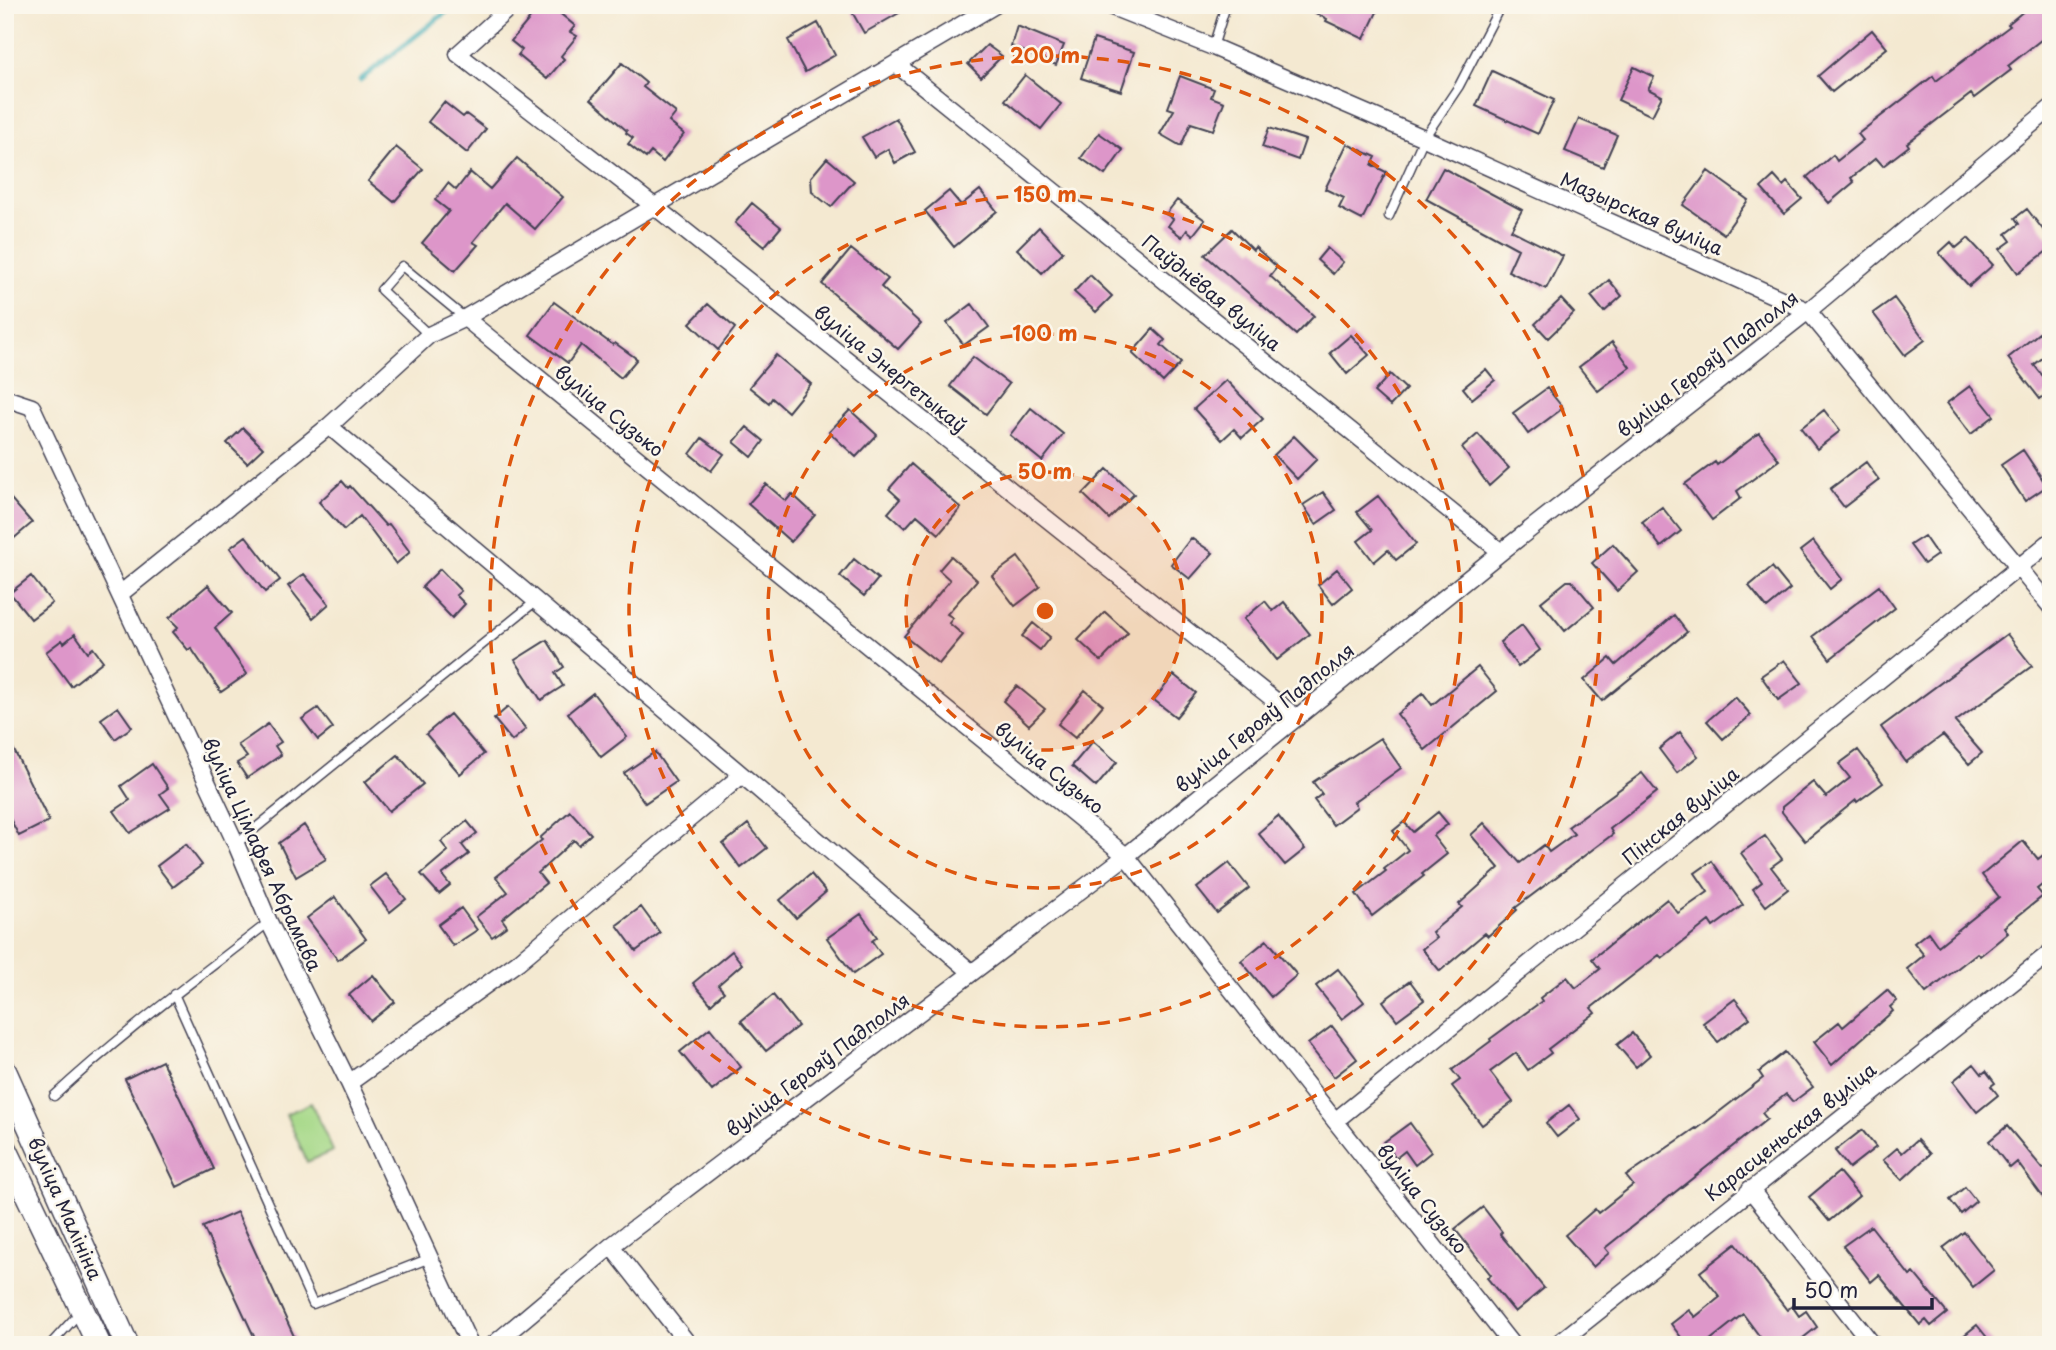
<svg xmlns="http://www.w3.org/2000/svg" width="2056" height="1350" font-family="'Playpen Sans',sans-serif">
  <rect width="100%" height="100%" fill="#fbf7ec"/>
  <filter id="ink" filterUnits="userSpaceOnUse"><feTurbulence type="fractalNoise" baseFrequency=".0143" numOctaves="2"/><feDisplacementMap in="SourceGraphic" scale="14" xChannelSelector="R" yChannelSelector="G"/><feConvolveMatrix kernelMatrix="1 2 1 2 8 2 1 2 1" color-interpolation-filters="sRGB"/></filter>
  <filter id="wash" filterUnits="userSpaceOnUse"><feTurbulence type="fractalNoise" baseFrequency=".00686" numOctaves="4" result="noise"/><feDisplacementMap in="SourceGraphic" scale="28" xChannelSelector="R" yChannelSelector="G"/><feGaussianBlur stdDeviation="1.57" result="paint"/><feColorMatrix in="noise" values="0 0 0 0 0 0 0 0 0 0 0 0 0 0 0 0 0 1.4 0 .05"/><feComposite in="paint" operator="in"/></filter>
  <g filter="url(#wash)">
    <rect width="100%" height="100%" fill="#f4e9d1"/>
    <path fill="#a5d887" stroke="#647d61" stroke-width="2" d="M311,1103L333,1151L307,1162L286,1114Z"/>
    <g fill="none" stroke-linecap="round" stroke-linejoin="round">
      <path stroke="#3aabb5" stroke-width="5" d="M360,80L455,5"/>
    </g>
    <g id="blocks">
      <path fill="#dd96c9" d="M541,5H550L575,26L570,32L577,36L561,56L564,59L547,79L518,55L522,50L511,41Z
        M848,5H913L864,33Z
        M1300,5H1368L1378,10L1364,39L1326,21L1327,19Z
        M2031,5H2051V32L2008,66L2011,70L1974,98L1971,94L1907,143L1909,146L1883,166L1876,158L1851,178L1854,182L1829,203L1807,177L1833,155L1837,161L1863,140L1858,134L1933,76L1936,81L2010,26L2008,24Z
        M818,23L835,55L805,72L788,40Z
        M1017,26L1064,45L1056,65L1011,46Z
        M1872,30L1887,48L1832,92L1818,76Z
        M1094,39L1134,52L1121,91L1081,78Z
        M987,45L1002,56L981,77L968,64Z
        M622,63L646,83L643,87L676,113L669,122L684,134L663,162L651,152L646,158L628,144L633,138L626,133L627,131L591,99Z
        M1634,67L1654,77L1648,89L1662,96L1652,116L1618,100Z
        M1492,71L1554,100L1538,134L1476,106Z
        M1025,75L1061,104L1041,129L1005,100Z
        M1180,76L1214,89L1211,97L1224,102L1213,130L1191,123L1181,146L1160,134L1174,110L1168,108Z
        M444,102L463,117L466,114L486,129L467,153L428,122Z
        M896,118L915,152L895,163L888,149L874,157L862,137Z
        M1579,119L1617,135L1603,167L1565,151Z
        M1269,128L1305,140L1298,160L1262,147Z
        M1099,133L1123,150L1105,175L1081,158Z
        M1347,144L1376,157L1372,165L1386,172L1362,220L1339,208L1344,198L1325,189Z
        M396,147L423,169L394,202L368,181Z
        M517,158L563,197L535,229L505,203L473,242L478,245L455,271L422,243L449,211L435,200L448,183L456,190L470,172L490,189Z
        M827,158L854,181L831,207L812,192L811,177Z
        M1443,168L1522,210L1511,230L1563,256L1546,289L1508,271L1518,249L1426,199Z
        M1708,171L1748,200L1724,234L1683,205Z
        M1774,176L1783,186L1787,182L1802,199L1784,214L1761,188Z
        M980,190L997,211L954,247L925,211L949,191L961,205Z
        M1177,200L1205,220L1193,235L1187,230L1182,237L1168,226L1173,219L1166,214Z
        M752,203L781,227L764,247L735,223Z
        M2027,209L2051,240V248L2018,273L2000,249L2011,241L2006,234L2019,224L2015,218Z
        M1039,227L1063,252L1042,273L1017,249Z
        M1232,229L1253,250L1255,247L1277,267L1270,276L1314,316L1296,335L1205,255Z
        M1968,238L1993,265L1969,286L1939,253L1951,242L1956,248Z
        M1327,248L1343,262L1333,274L1317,260Z
        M851,249L888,279L881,287L921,324L898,349L822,284Z
        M1090,275L1112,296L1096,312L1074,292Z
        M1609,280L1622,296L1604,312L1591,296Z
        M1894,298L1925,340L1905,355L1873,313Z
        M1561,299L1574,313L1548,338L1535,324Z
        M554,302L613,345L615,343L637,359L621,378L581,345L568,363L530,335Z
        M708,304L735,328L718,350L690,323Z
        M972,304L989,327L964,345L947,323Z
        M1153,329L1165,340L1161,345L1181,363L1163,382L1132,353Z
        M2039,333L2051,348V351L2034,365L2051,386V390L2040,399L2008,358Z
        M1351,335L1369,355L1347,374L1330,353Z
        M1612,342L1630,367L1598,391L1579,367Z
        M776,355L811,384L788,412L772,398L769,403L749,387Z
        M973,357L1009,384L986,414L950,386Z
        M1486,369L1495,380L1472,399L1463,388Z
        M1390,374L1406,389L1390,406L1374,392Z
        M1226,380L1263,419L1242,438L1234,429L1222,440L1194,409Z
        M1970,386L1994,416L1971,434L1947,403Z
        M1547,388L1563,408L1528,434L1513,413Z
        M1031,408L1063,434L1042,461L1010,435Z
        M850,410L877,435L856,457L829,432Z
        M1824,410L1840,431L1817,449L1801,428Z
        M747,427L764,441L752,457L734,442Z
        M243,428L263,448L247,463L227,443Z
        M1759,433L1779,460L1737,491L1741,498L1712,520L1685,484L1715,462L1717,465Z
        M1478,434L1509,468L1489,486L1462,448Z
        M1294,436L1317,459L1297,479L1274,455Z
        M702,438L724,454L711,471L690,454Z
        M2023,450L2047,486L2025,501L2001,465Z
        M1866,462L1879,480L1844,507L1830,489Z
        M911,464L961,508L939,534L917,515L905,528L888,513L900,499L889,489Z
        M1107,469L1134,494L1109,519L1083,494Z
        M342,481L348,488L350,486L386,526L389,524L410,552L396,564L360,516L344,530L319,502Z
        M766,484L786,501L792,494L815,515L791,542L748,504Z
        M5,492L32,523L5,546Z
        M1323,492L1336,510L1316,524L1303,505Z
        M1378,496L1416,544L1396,560L1388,550L1374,562L1358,541L1372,530L1357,512Z
        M1662,507L1681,531L1661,547L1642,522Z
        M246,536L280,580L265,592L230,548Z
        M1924,536L1937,555L1924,564L1910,545Z
        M1191,538L1213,553L1190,579L1171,564Z
        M1813,541L1842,579L1830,589L1800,551Z
        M1613,544L1638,572L1617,591L1592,563Z
        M951,556L977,580L947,614L953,618L949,623L963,635L939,664L904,636L950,580L939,570Z
        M1018,557L1040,587L1015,606L992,576Z
        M854,559L878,579L864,596L840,576Z
        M1772,567L1790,589L1767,608L1749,586Z
        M440,569L461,591L456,595L465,604L452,618L422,587Z
        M1337,569L1352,588L1333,604L1318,585Z
        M304,574L329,604L313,618L288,586Z
        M31,576L52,603L31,619L10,593Z
        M1567,581H1572L1594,607L1565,631L1541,602Z
        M208,585L232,613L215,628L247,674L221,692L191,648L188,650L173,632L178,627L169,618Z
        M1879,586L1895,608L1830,659L1813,636Z
        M1265,601L1273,611L1284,602L1310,634L1277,660L1244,619Z
        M1105,612L1128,633L1101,661L1078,640Z
        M1674,615L1687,632L1602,701L1584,680L1610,658L1616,665Z
        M1033,623L1050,637L1040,650L1022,636Z
        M1522,625L1540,650L1518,667L1500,642Z
        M75,634L88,652L93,648L103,661L71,686L46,652L62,640L64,643Z
        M2007,634L2032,666L1955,722L1982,753L1969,764L1943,735L1906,762L1881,727Z
        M547,640L564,667L555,673L563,686L541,700L515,660Z
        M1784,660L1802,683L1778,700L1761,676Z
        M1478,667L1497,691L1425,750L1397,714L1423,693L1432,705Z
        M1174,675L1196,693L1176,717L1154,700Z
        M1017,686L1045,709L1029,725L1003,701Z
        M1085,690L1103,705L1075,738L1058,724Z
        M593,693L627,737L601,757L568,713Z
        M1735,697L1751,715L1723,739L1707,721Z
        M118,707L132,727L115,739L101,719Z
        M508,707L526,729L512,741L494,719Z
        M318,708L333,728L318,740L302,719Z
        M450,714L484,754L460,774L426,734Z
        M268,724L281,742L275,746L281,755L247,778L237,763L247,757L238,745Z
        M5,732L49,821L19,836L5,809Z
        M1680,732L1698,756L1677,773L1659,749Z
        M1380,738L1401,768L1354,802L1357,807L1333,825L1314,800L1322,794L1313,782Z
        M1093,741L1117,762L1096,787L1072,766Z
        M1858,750L1883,783L1857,802L1856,800L1805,841L1782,812V807L1813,782L1826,797L1850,778L1839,764Z
        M655,752L676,782L645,803L624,773Z
        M398,755L423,784L389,811L365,782Z
        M152,764L168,788L160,794L170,808L130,833L114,811L130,800L121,786Z
        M1642,773L1657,792L1610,829L1613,834L1515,908L1517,910L1488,936L1485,933L1440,971L1422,949L1436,938L1432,932L1462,907L1459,904L1499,868L1471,835L1484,823L1520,863L1544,845L1549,852L1574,834L1568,827Z
        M570,811L591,834L579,845L574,840L538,873L546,883L502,919L507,926L492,937L476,917L508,892L496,877L542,840L540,838Z
        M1438,812L1448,824L1433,836L1447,854L1422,874L1424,876L1372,916L1356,894L1386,871L1384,869L1408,850L1393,831L1404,822L1413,832Z
        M1278,816L1305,849L1285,865L1258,833Z
        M467,821L477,833L462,845L469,854L442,875L450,885L439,894L421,874L448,851L441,842Z
        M748,824L767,848L741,868L723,844Z
        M304,825L326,859L296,877L279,843Z
        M1765,836L1782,859L1771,867L1788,889L1766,906L1753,889L1762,882L1741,853Z
        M2023,841L2038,859L2051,849V878L2037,889L2043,896L2004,927L2008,933L1980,956L1977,953L1926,993L1907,969L1924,955L1914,943L1928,932L1938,946L1999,897L1982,875Z
        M186,844L202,865L173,887L157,866Z
        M1712,861L1743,905L1713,927L1709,921L1662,958L1659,955L1591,1008L1595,1013L1548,1049L1551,1053L1528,1070L1516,1053L1490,1072L1513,1102L1482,1125L1452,1086L1460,1080L1452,1070L1491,1041L1490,1039L1542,1001L1540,998L1567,977L1576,988L1600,969L1592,959L1667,899L1678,913L1708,892L1695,873Z
        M1229,863L1249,888L1217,913L1197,888Z
        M386,874L406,899L390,912L370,886Z
        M811,874L826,892L796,918L780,900Z
        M335,897L366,939L338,960L307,918Z
        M641,907L660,933L636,951L617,925Z
        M461,908L477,930L453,946L438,925Z
        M861,914L877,937L872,941L881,954L853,974L827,938Z
        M1267,940L1297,975L1271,997L1241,961Z
        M732,951L742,964L718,985L724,992L711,1004L693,983Z
        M1338,969L1364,1002L1342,1019L1316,986Z
        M373,975L395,1002L371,1021L349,995Z
        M1410,981L1424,1000L1397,1020L1383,1001Z
        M1887,990L1897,1001L1890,1007L1893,1011L1832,1065L1814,1042L1839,1022L1843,1027Z
        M773,995L798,1026L766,1051L741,1021Z
        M1735,999L1750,1018L1718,1042L1703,1023Z
        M1332,1026L1357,1059L1334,1077L1308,1044Z
        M710,1028L741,1067L712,1091L680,1052Z
        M1632,1033L1650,1055L1636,1067L1617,1045Z
        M1785,1052L1813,1087L1793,1102L1786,1094L1762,1113L1767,1119L1605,1248L1609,1253L1593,1267L1565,1235L1595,1209L1598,1213L1633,1185L1626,1176L1696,1128L1697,1129L1763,1078L1759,1072Z
        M162,1061L214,1169L177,1187L125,1079Z
        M1974,1064L1982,1074L1986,1071L1995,1083L1991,1086L1998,1095L1977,1112L1953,1081Z
        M1569,1105L1580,1119L1557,1137L1546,1123Z
        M1410,1123L1431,1152L1415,1165L1405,1151L1396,1158L1384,1142Z
        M2007,1126L2043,1169L2051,1163V1208L2017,1162L2010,1168L1989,1141Z
        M1862,1130L1876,1147L1849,1168L1835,1151Z
        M1917,1140L1930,1154L1902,1180L1883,1160L1897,1148L1902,1153Z
        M1839,1172L1859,1196L1829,1221L1809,1197Z
        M1965,1187L1976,1201L1961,1214L1950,1200Z
        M1483,1207L1502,1232L1500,1234L1544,1288L1515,1312L1487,1278L1491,1275L1455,1229Z
        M237,1212L298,1345H258L203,1227Z
        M1871,1226L1910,1276L1914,1273L1947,1313L1931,1326L1926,1320L1920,1325L1879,1275L1871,1282L1843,1246Z
        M1964,1232L1994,1270L1973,1287L1943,1248Z
        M1736,1244L1787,1310L1792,1306L1799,1316L1806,1311L1817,1327L1794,1345H1766L1743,1314L1704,1345H1687L1671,1324L1689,1310L1695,1317L1720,1297L1700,1272Z
        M1977,1325L1993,1345H1952Z"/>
    </g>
  </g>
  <g filter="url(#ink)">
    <use href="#blocks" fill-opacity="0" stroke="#424052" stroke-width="2"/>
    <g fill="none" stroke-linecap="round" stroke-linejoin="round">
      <defs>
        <path id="service" d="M1213,47L1226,5
          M1389,216L1424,138L1459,86L1501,5
          M429,335L381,290L402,266L465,318
          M236,844L536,601
          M174,994L313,1304L430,1258
          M54,1096C122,1033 196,979 269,922
          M50,1345L81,1311"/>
        <path id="minor" d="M512,5L458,54L654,206L1297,718
          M1107,5L1213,47L1424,138L1808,311L2051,607
          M896,64L1501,552
          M465,318L1126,856L1512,1345
          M5,398L32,407L236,844L269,922L349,1083L470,1345
          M329,426L742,775L971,972
          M120,594L329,426L429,335L465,318L995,5
          M349,1083L518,962L742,775
          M1335,1121L2051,541
          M1750,1189L1873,1345
          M611,1246L689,1345
          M493,1345L611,1246L1126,856L1501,552L1808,311L2051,108
          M1556,1345L2051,952"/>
        <path id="secondary" d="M5,1072L127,1345
          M5,1148L99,1345"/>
      </defs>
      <use href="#service" stroke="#424052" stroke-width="11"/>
      <use href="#minor" stroke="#424052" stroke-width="19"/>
      <use href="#secondary" stroke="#424052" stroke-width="26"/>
      <use href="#service" stroke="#fff" stroke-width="8"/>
      <use href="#minor" stroke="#fff" stroke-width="16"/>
      <use href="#secondary" stroke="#fff" stroke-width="23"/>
    </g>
  </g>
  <circle cx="1045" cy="611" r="139" fill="#de560e" fill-opacity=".12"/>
  <g fill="none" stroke="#de560e" stroke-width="3.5" stroke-dasharray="12 9">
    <circle cx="1045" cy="611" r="139"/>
    <circle cx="1045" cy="611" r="277"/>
    <circle cx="1045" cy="611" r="416"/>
    <circle cx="1045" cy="611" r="555"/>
  </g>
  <g text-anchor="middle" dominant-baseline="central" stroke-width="5" stroke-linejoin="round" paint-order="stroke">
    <g font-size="19" fill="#22223b" stroke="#fbf7ec">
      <text transform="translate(1642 213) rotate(24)">Мазырская вуліца</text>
      <text transform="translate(1212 292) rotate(39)">Паўднёвая вуліца</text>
      <text transform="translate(1707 363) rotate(-38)">вуліца Герояў Падполля</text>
      <text transform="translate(891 368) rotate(39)">вуліца Энергетыкаў</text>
      <text transform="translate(610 410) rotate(39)">вуліца Сузько</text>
      <text transform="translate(1264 717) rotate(-39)">вуліца Герояў Падполля</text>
      <text transform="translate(1050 767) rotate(39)">вуліца Сузько</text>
      <text transform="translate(1680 815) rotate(-39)">Пінская вуліца</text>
      <text transform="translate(263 854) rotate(65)">вуліца Цімафея Абрамава</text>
      <text transform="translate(817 1064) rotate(-37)">вуліца Герояў Падполля</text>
      <text transform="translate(1790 1131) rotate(-38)">Карасценьская вуліца</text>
      <text transform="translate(1423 1198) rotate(52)">вуліца Сузько</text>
      <text transform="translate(66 1208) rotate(66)">вуліца Малініна</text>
    </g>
  </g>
  <circle cx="1045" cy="611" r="10" fill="#de560e" stroke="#fbf7ec" stroke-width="3.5"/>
  <g font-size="21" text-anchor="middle" font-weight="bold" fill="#de560e" stroke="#fbf7ec" stroke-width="5" stroke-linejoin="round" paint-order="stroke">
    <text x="1045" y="63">200 m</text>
    <text x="1045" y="202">150 m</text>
    <text x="1045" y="341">100 m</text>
    <text x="1045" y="479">50 m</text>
  </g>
  <rect width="2056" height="1350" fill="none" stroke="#fbf7ec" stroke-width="28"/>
  <path d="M1794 1298v10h138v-10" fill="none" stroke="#22223b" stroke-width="3.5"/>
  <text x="1804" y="1298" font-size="21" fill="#22223b" stroke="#fbf7ec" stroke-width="5" paint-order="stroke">50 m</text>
</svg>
